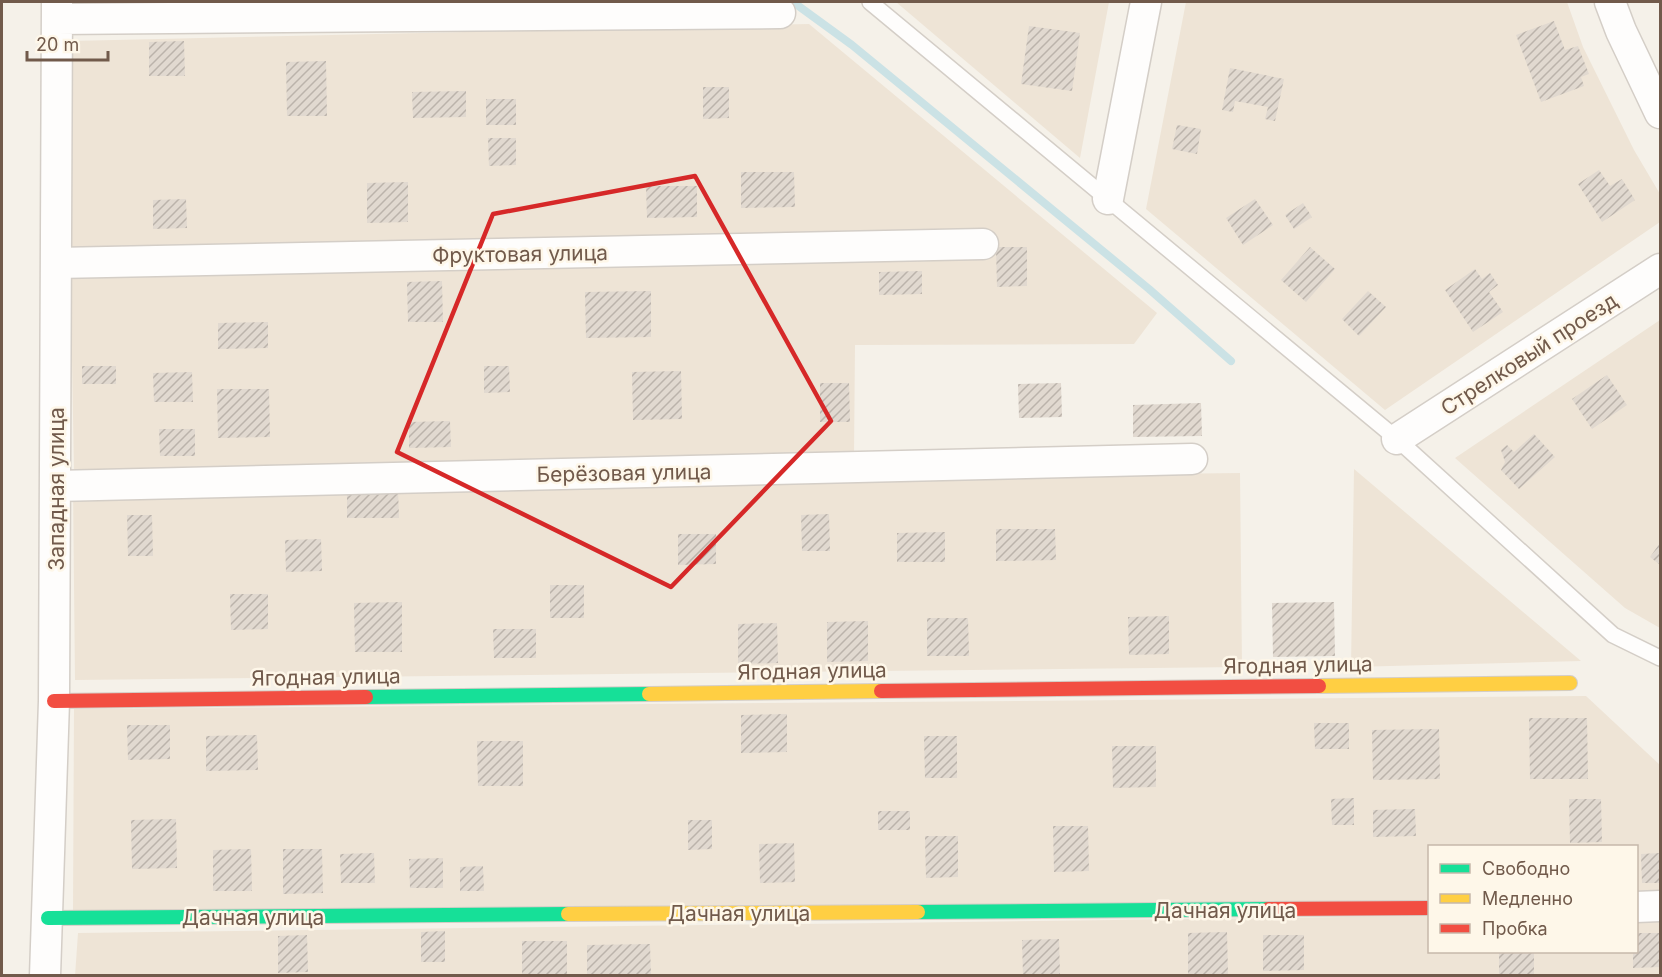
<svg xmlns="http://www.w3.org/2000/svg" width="1662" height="977" font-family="Inter,sans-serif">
  <defs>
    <pattern id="building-hatch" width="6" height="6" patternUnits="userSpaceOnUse" patternTransform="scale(1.5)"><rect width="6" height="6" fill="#e1d9d0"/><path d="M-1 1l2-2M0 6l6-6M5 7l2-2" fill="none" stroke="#bbb3ab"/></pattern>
  </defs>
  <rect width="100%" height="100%" fill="#f5f1e9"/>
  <path fill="#eee4d6" d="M896,2H1109L1080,158Z
    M1186,2H1567L1583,47L1634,150L1660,194V222L1385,410L1146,209Z
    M809,24L1157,313L1134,344L855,345L854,456L74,471L70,249L71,41Z
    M1660,320V628L1625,608L1455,458Z
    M1354,469L1581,661L1351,667Z
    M1240,473L1242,667L75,680L73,487Z
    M1586,696L1660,765V899H1637L1636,846H1430L1429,901L73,911L74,709Z
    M1637,913H1660V976H75L78,933L1429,916L1430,952H1636Z"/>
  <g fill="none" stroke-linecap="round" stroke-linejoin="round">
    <path stroke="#cbe2e5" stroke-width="8" d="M793,2L852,45L1149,289L1231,361"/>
  </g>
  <path fill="url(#building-hatch)" d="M1554,21L1565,50L1578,46L1589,74L1581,77L1584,86L1541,102L1516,35Z
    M1029,26L1080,33L1072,91L1021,84Z
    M184,41L185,76H149V42Z
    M326,61L327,116H287L286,62Z
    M1230,68L1284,79L1275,121L1265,119L1268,107L1235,101L1233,112L1222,110Z
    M703,87H729V118L703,119Z
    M466,91V117L413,118L412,92Z
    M486,99H516V125H486Z
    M1177,125L1201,129L1197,154L1172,149Z
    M488,138H516V165L489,166Z
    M1599,170L1610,186L1622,179L1635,200L1602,222L1578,184Z
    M741,172H794L795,207L741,208Z
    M408,182V222L367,223V183Z
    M646,186H697V217L647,218Z
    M186,199L187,228L153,229V200Z
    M1255,199L1273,225L1243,245L1226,218Z
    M1303,203L1312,217L1294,229L1285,215Z
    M996,247H1027V286L997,287Z
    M1310,247L1335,269L1306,302L1281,280Z
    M1475,269L1482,279L1490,273L1498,285L1489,292L1503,312L1473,332L1445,290Z
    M922,271V294L879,295V272Z
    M442,281L443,322H408L407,282Z
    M651,291V337L586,338L585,292Z
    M1368,291L1386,307L1359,336L1342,319Z
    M268,322V348L218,349V323Z
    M82,366H116V384H82Z
    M484,366H509L510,392L484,393Z
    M681,371L682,419L633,420L632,372Z
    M192,372L193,402H154L153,373Z
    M1607,375L1627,405L1592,429L1572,399Z
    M820,383H849L850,422H820Z
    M1061,383L1062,417L1019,418L1018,384Z
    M217,389H269L270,437L218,438Z
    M1201,403L1202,436L1133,437V405Z
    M450,421L451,447L409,448V422Z
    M159,429H195V456H160Z
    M1534,434L1555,457L1519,489L1501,470L1505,462L1501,450L1507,445L1514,452Z
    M347,489H398L399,518H347Z
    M829,514L830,551H802L801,515Z
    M127,515H152L153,556H128Z
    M996,529H1055L1056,560L996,561Z
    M945,532V562H897V533Z
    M678,534H716V564L678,565Z
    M321,539L322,571L286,572L285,540Z
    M1660,543V565L1650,557Z
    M550,585H584V618H550Z
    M230,594H268V629L231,630Z
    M402,602V652H355L354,603Z
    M1334,602L1335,656L1273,657L1272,603Z
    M1169,616V654L1129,655L1128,617Z
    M927,618H968L969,656H927Z
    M868,621V661L827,662V622Z
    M777,623L778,663L738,664V624Z
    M493,629H536V658H494Z
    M787,714V752L741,753V715Z
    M1529,718H1587L1588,779H1530Z
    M1314,723H1349V749H1315Z
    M127,725H170V759L128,760Z
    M1439,729L1440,779L1373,780L1372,730Z
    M257,735L258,770L206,771V736Z
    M924,736H957V778H925Z
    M477,741H523V786H478Z
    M1112,746H1156V787L1113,788Z
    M1354,798V825H1332L1331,799Z
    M1569,799H1601L1602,842L1570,843Z
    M1415,809L1416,836L1373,837V810Z
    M878,811H910V830H878Z
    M176,819L177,868L132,869L131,820Z
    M688,820H712V849L688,850Z
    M1053,826H1088L1089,871L1054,872Z
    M925,836H958V877L926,878Z
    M794,843L795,882L760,883L759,844Z
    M251,849L252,891H213V850Z
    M283,849H322L323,893L283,894Z
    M374,853L375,883H341L340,854Z
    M1660,853V883H1642L1641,854Z
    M443,858V888H410L409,859Z
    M483,866L484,891H460V867Z
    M445,931V962H421V932Z
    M1227,932L1228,976H1188V933Z
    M1636,933H1660V967L1633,968V952H1636Z
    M307,935L308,972L278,973V936Z
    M1263,935H1304V970L1263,971Z
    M1059,939L1060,976H1023L1022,940Z
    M522,941H567V976H522Z
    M650,944L651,976H587V945Z
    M1499,952H1534V974L1499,975Z"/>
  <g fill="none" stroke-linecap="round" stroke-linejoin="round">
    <defs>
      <path id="lane" d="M870,2L1397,439L1613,635L1660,658"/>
      <path id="street" d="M1610,2L1621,31L1660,113
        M57,19L780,13
        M1108,199L1146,2
        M57,263L983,244
        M1397,439L1660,269
        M56,486L1192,459
        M1636,907L1660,906
        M45,976L54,701L57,2"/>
      <path id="fast" d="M366,697L649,694
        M918,912L1268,909
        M48,918L568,914"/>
      <path id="slow" d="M1319,686L1570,683
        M649,694L881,691
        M568,914L918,912"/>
      <path id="jam" d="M881,691L1319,686
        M54,701L366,697
        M1268,909L1430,908"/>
    </defs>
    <use href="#lane" stroke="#d4cec7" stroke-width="18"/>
    <use href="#street" stroke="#d4cec7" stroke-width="33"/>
    <use href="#fast" stroke="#d4cdc6" stroke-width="16"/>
    <use href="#slow" stroke="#d4cdc6" stroke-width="16"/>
    <use href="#jam" stroke="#d4cdc6" stroke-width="16"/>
    <use href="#lane" stroke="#fefdfc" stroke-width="15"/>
    <use href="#street" stroke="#fefdfc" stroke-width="30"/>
    <use href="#fast" stroke="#16e098" stroke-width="14"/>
    <use href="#slow" stroke="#ffcf43" stroke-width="14"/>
    <use href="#jam" stroke="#f24e42" stroke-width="14"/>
  </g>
  <path fill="none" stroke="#d62828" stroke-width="4.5" stroke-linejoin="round" d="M695,176L831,421L671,587L397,452L493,214Z"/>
  <g text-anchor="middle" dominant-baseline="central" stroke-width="5" stroke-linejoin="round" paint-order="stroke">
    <g font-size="21" fill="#715a4b" stroke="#fef7e9">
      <text transform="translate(520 254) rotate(-1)">Фруктовая улица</text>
      <text transform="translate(1529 354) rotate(-33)">Стрелковый проезд</text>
      <text transform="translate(624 473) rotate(-1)">Берёзовая улица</text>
      <text transform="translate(56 489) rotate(-90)">Западная улица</text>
      <text transform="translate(1298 665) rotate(-1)">Ягодная улица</text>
      <text transform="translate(812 671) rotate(-1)">Ягодная улица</text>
      <text transform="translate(326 677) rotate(-1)">Ягодная улица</text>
      <text x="1225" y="910">Дачная улица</text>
      <text x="739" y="913">Дачная улица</text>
      <text x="253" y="917">Дачная улица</text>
    </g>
  </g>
  <rect width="1662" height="977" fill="none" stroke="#715a4b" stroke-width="6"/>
  <rect x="1428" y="845" width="210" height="108" fill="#fef7e9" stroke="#c6b8aa" stroke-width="1.5"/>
  <rect x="1440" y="864" width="30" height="9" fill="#16e098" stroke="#c6b8aa" stroke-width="1.5"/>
  <text x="1482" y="875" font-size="18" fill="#715a4b">Свободно</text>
  <rect x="1440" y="894" width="30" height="9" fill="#ffcf43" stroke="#c6b8aa" stroke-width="1.5"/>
  <text x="1482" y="905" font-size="18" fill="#715a4b">Медленно</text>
  <rect x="1440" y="924" width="30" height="9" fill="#f24e42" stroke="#c6b8aa" stroke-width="1.5"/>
  <text x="1482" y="935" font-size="18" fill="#715a4b">Пробка</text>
  <path d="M27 51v9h81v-9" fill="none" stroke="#715a4b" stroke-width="3"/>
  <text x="36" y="51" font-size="18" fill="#715a4b" stroke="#fef7e9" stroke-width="4.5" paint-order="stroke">20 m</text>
</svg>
